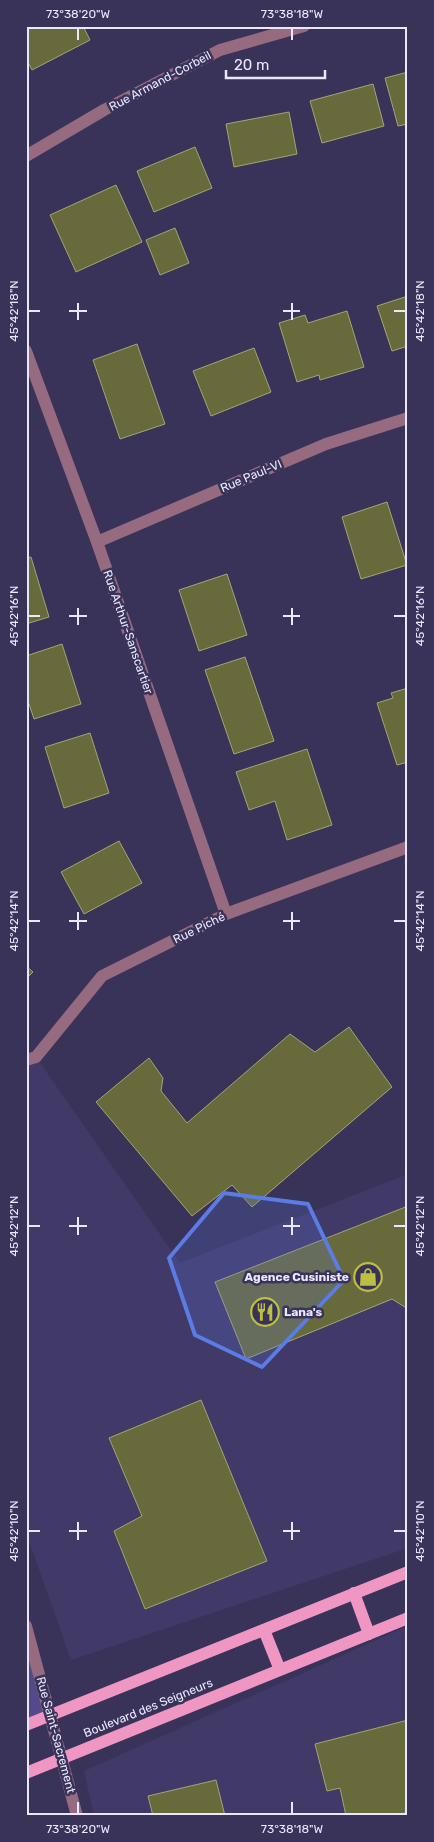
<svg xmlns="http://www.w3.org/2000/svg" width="434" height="1842" font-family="Rubik,sans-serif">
  <rect width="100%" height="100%" fill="#39335a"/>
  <path fill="#413a68" d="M36,1057L180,1263L408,1174V1548L71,1660L26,1532V1060Z
    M408,1626V1816H94L84,1771Z"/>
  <path fill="#544a89" d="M26,1626L52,1716L26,1726Z"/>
  <path fill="#696a3b" stroke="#a3a574" d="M26,26H83L90,40L32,70L26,59Z
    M408,72V124L398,126L385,78Z
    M373,84L384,126L322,143L310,101Z
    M289,112L297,154L234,167L226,124Z
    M195,147L212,188L154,212L137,171Z
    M116,185L142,242L76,272L50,215Z
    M175,228L189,263L160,275L146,240Z
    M408,296V346L392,351L377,306Z
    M347,311L364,367L320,380L319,375L297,382L279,323L305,315L308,323Z
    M137,344L165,424L120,439L93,360Z
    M254,348L271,392L211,416L193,371Z
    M387,502L407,565L361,579L342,517Z
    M31,557L49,617L26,624V558Z
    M227,574L247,635L199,651L179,590Z
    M62,644L81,704L34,719L26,695V656Z
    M245,657L274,741L234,754L205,670Z
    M408,688V762L397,765L377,703L393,698L391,693Z
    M90,733L109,793L64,808L45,747Z
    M307,749L332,825L287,840L275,801L249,810L236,772Z
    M119,841L142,883L84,914L61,872Z
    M26,966L33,972L26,979Z
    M349,1027L392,1087L252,1207L232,1185L192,1216L96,1102L149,1058L163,1078L161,1091L187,1123L290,1034L315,1052Z
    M408,1206V1309L392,1299L246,1359L215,1282Z
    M201,1400L267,1561L145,1609L114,1531L142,1516L109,1438Z
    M408,1720V1812L394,1816H346L340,1788L327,1791L315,1744Z
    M216,1780L225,1816H153L148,1796Z"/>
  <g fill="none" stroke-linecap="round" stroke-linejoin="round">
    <path stroke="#966a7f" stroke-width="12" d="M26,156L104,110L220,50L304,26
      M26,351L97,542L226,914
      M97,542L326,444L408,418
      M26,1060L36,1057L102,976L226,914L408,847
      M26,1626L77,1816"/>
    <path stroke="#f096c2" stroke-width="12" d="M354,1593L369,1634
      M264,1630L280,1670
      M26,1725L408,1572
      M26,1773L408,1618"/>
  </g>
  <path fill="#5a7ce3" fill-opacity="0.2" stroke="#5a7ce3" stroke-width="4" stroke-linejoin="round" d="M224,1193L308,1204L344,1280L262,1367L195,1335L169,1258Z"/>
  <path fill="none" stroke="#eae8fc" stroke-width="2" d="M78,28V40M292,28V40M78,303V320M292,303V320M28,311H40M69,311H87M283,311H300M394,311H406M78,608V625M292,608V625M28,616H40M69,616H87M283,616H300M394,616H406M78,912V930M292,912V930M28,921H40M69,921H87M283,921H300M394,921H406M78,1217V1235M292,1217V1235M28,1226H40M69,1226H87M283,1226H300M394,1226H406M78,1522V1540M292,1522V1540M28,1531H40M69,1531H87M283,1531H300M394,1531H406M78,1802V1814M292,1802V1814"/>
  <defs>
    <symbol id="shop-ring" viewBox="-11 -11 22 22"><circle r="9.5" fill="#39335a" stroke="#bebf42" stroke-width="1.5"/><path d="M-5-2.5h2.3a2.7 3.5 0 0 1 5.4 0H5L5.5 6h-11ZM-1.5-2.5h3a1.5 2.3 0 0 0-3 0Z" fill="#bebf42"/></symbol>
    <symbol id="restaurant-ring" viewBox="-11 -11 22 22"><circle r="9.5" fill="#39335a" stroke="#bebf42" stroke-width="1.5"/><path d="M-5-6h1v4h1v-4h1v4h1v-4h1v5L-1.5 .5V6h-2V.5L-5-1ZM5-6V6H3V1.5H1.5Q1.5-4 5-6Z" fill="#bebf42"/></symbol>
  </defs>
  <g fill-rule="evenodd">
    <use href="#shop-ring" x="352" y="1261" width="32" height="32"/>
    <use href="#restaurant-ring" x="249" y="1296" width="32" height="32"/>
  </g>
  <g text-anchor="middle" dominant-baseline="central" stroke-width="5" stroke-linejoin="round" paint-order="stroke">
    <g font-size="12" fill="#eae8fc" stroke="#39335a">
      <text transform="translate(160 81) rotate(-28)">Rue Armand-Corbeil</text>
      <text transform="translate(251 476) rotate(-23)">Rue Paul-VI</text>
      <text transform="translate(128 632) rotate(71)">Rue Arthur-Sanscartier</text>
      <text transform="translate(199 928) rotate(-26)">Rue Piché</text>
      <text transform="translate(148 1708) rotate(-22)">Boulevard des Seigneurs</text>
      <text transform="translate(56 1735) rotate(75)">Rue Saint-Sacrement</text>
    </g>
    <g font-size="12" font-weight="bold" fill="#eae8fc" stroke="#39335a" text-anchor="end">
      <text x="349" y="1277">Agence Cusiniste</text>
      <text x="284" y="1312" text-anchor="start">Lana's</text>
    </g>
  </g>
  <rect width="434" height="1842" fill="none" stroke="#39335a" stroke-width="55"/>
  <path d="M226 70v8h99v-8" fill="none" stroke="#eae8fc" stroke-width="2.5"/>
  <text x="234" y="70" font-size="15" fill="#eae8fc" stroke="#39335a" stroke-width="4" paint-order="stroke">20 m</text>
  <rect x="28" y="28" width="378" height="1786" fill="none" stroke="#eae8fc" stroke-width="2"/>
  <g font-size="12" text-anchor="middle" fill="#eae8fc">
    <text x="78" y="18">73°38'20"W</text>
    <text x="292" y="18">73°38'18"W</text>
    <text transform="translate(14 311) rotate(-90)" y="4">45°42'18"N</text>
    <text transform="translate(420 311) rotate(-90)" y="4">45°42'18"N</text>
    <text transform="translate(14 616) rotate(-90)" y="4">45°42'16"N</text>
    <text transform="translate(420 616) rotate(-90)" y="4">45°42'16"N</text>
    <text transform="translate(14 921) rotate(-90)" y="4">45°42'14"N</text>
    <text transform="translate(420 921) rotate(-90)" y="4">45°42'14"N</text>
    <text transform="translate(14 1226) rotate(-90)" y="4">45°42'12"N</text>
    <text transform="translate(420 1226) rotate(-90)" y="4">45°42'12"N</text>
    <text transform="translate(14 1531) rotate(-90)" y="4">45°42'10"N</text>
    <text transform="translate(420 1531) rotate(-90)" y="4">45°42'10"N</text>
    <text x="78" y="1833">73°38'20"W</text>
    <text x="292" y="1833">73°38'18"W</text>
  </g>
</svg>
